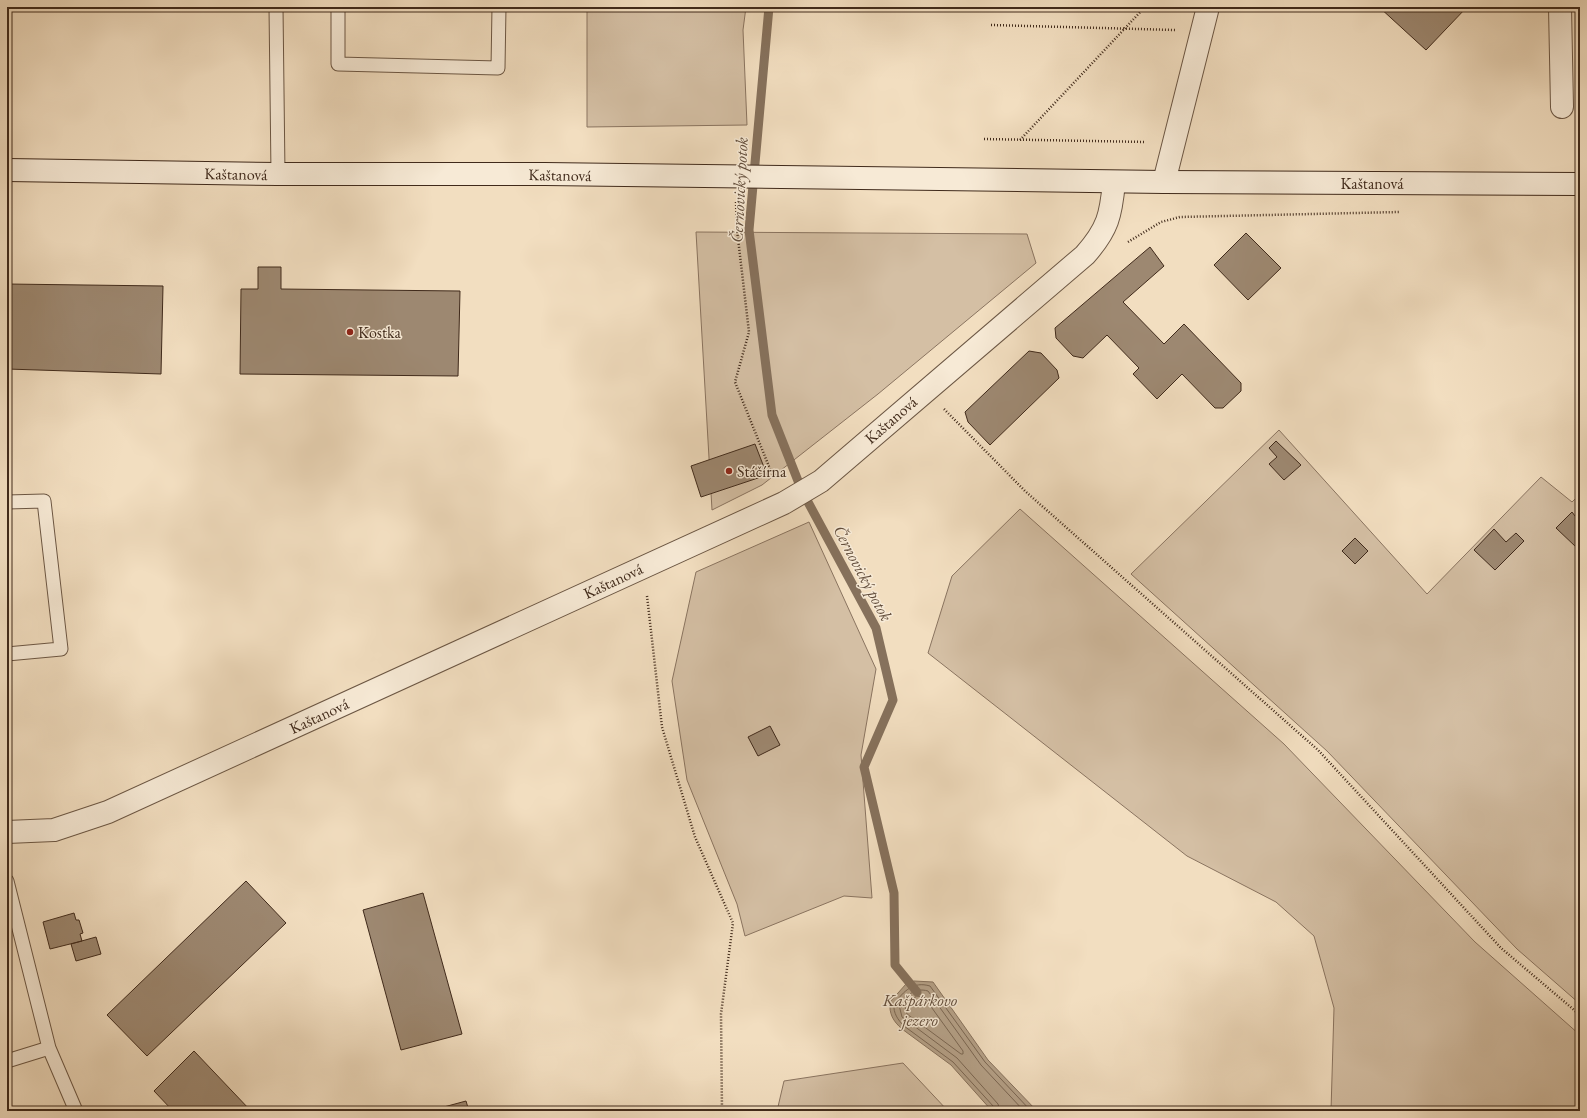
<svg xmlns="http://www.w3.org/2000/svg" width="1587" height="1118" font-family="'EB Garamond',serif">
  <rect width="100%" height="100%" fill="#f2dec0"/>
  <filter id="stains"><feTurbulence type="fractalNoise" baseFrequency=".005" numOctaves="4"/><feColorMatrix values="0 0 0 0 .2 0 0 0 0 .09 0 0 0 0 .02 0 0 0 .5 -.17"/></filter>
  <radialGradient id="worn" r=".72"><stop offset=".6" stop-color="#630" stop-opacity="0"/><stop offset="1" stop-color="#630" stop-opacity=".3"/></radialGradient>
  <path fill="#d4bfa4" stroke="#8a7460" d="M587,7H746L743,30L747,125L587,127Z
    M696,232L1027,234L1036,263L878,394L762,485L712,510Z
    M1279,430L1427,594L1541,477L1572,502L1580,494V1004L1517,949L1327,751L1131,574Z
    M1020,509L1284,744L1475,942L1580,1035V1111H1331L1334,1008L1314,936L1276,902L1187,856L928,653L952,576Z
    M809,522L876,669L861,755L872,898L844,896L745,936L737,904L687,780L672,681L696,572Z
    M903,1063L948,1111H777L784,1081Z"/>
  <path fill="#b5a188" stroke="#86715c" d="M914,981L933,982L988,1060L1037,1111H992L951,1065L902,1029C893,1021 889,1014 890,1002L906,984Z"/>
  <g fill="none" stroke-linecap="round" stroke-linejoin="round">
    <path stroke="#7a6652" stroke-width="1" d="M917,996L924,997L963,1051V1054H961L907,1014L905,1007Z
      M995,1111L994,1107L953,1062L904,1026C898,1020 893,1013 894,1004C904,991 913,981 930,986L985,1062L1031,1111
      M1000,1111L998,1104L957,1058L902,1017L899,1005C907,996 914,987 928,991L981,1065L1024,1111"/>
    <path stroke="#86715c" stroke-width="9" d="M769,7L749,230L772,415L802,491L876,628L893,700L864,767L894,893L895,965L917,992"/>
  </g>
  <path fill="#9d8871" stroke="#402a1b" d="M1379,7H1467L1426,50Z
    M1246,233L1281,268L1248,300L1214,265Z
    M1150,247L1164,266L1123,302L1164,344L1184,324L1241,383V391L1223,408H1215L1182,374L1157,399L1133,374L1139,368L1107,335L1083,358L1073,356L1056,338L1055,328Z
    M258,267H281V289L460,291L458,376L240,374L241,289H258Z
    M7,284L163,286L161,374L7,369Z
    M1029,351L1041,353L1057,370L1059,378L990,445L968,422L965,412Z
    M1276,441L1301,465L1284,480L1269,464L1277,457L1269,448Z
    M755,444L767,475L701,497L691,466Z
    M1580,511V543L1576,547L1556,528L1572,512L1575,516Z
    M1494,529L1506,542L1516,533L1524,541L1495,570L1474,550Z
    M1355,538L1368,551L1355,564L1342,551Z
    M770,726L780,745L758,756L748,737Z
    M246,881L286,923L147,1056L107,1015Z
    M423,893L462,1034L401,1050L363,910Z
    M74,913L76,920H79L83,933L80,934L82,941L50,949L43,922Z
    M96,937L101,954L76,961L71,944Z
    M194,1051L251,1111H173L154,1091Z
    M466,1101L469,1111H429Z"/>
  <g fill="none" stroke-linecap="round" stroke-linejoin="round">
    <defs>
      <path id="lane" d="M276,7L278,174
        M338,7V64L498,68L499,7
        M7,502L44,501L61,649L7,654
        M7,881L49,1048L76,1111
        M7,1061L49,1048"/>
      <path id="street" d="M1560,7L1562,107
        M1164,182L1208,7
        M7,832L54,830L108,812L784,503L821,481L1085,255C1108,229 1111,215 1114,182"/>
      <path id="secondary" d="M7,170L278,174H545L1164,182L1580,184"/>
    </defs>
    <use href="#lane" stroke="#6c5744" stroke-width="15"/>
    <use href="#street" stroke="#6c5744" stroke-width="24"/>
    <use href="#secondary" stroke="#402a1b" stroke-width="24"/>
    <path stroke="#402a1b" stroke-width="2.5" stroke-dasharray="1 2" stroke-linecap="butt" d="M991,25L1175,30
      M984,139L1146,142
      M1020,140L1145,7
      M736,202L737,230L749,332L735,382L774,479
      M1128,242L1161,222L1180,217L1399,212
      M944,409L1025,491L1318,750L1501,948L1580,1015
      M647,596L662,727L695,837L733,923L721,1014L722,1111"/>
    <use href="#lane" stroke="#f7ead6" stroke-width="13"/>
    <use href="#street" stroke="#f7ead6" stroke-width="22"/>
    <use href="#secondary" stroke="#f7ead6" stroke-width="22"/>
  </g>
  <g fill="#8f2418" stroke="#f7ead6" stroke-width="1.5">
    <circle cx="350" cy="332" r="4"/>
    <circle cx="729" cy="471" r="4"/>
  </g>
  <g text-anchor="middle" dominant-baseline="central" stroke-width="3" stroke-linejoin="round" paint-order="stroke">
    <g font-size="16" fill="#402a1b" stroke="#f7ead6">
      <text transform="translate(236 174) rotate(1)">Kaštanová</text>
      <text transform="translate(560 175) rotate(1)">Kaštanová</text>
      <text x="1372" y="183">Kaštanová</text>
      <text transform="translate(891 420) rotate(-41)">Kaštanová</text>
      <text transform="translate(613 581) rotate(-25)">Kaštanová</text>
      <text transform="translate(319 716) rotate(-25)">Kaštanová</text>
    </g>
    <g font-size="16" fill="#402a1b" stroke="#f7ead6" text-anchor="start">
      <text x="358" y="332">Kostka</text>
      <text x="737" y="471">Stáčírna</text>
    </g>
    <g font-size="17" font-style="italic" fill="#634e3c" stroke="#f7ead6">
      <text transform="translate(739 190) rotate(-87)">Černovický potok</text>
      <text transform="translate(863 573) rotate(62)">Černovický potok</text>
      <text x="920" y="1000">Kašpárkovo<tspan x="920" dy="20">jezero</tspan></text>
    </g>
  </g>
  <rect width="1587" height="1118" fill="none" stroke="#f2dec0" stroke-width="24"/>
  <rect x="8" y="8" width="1571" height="1102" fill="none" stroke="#402a1b" stroke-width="2"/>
  <rect x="12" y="12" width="1563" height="1094" fill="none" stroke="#402a1b"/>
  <rect width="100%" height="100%" filter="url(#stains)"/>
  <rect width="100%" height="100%" fill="url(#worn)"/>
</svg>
